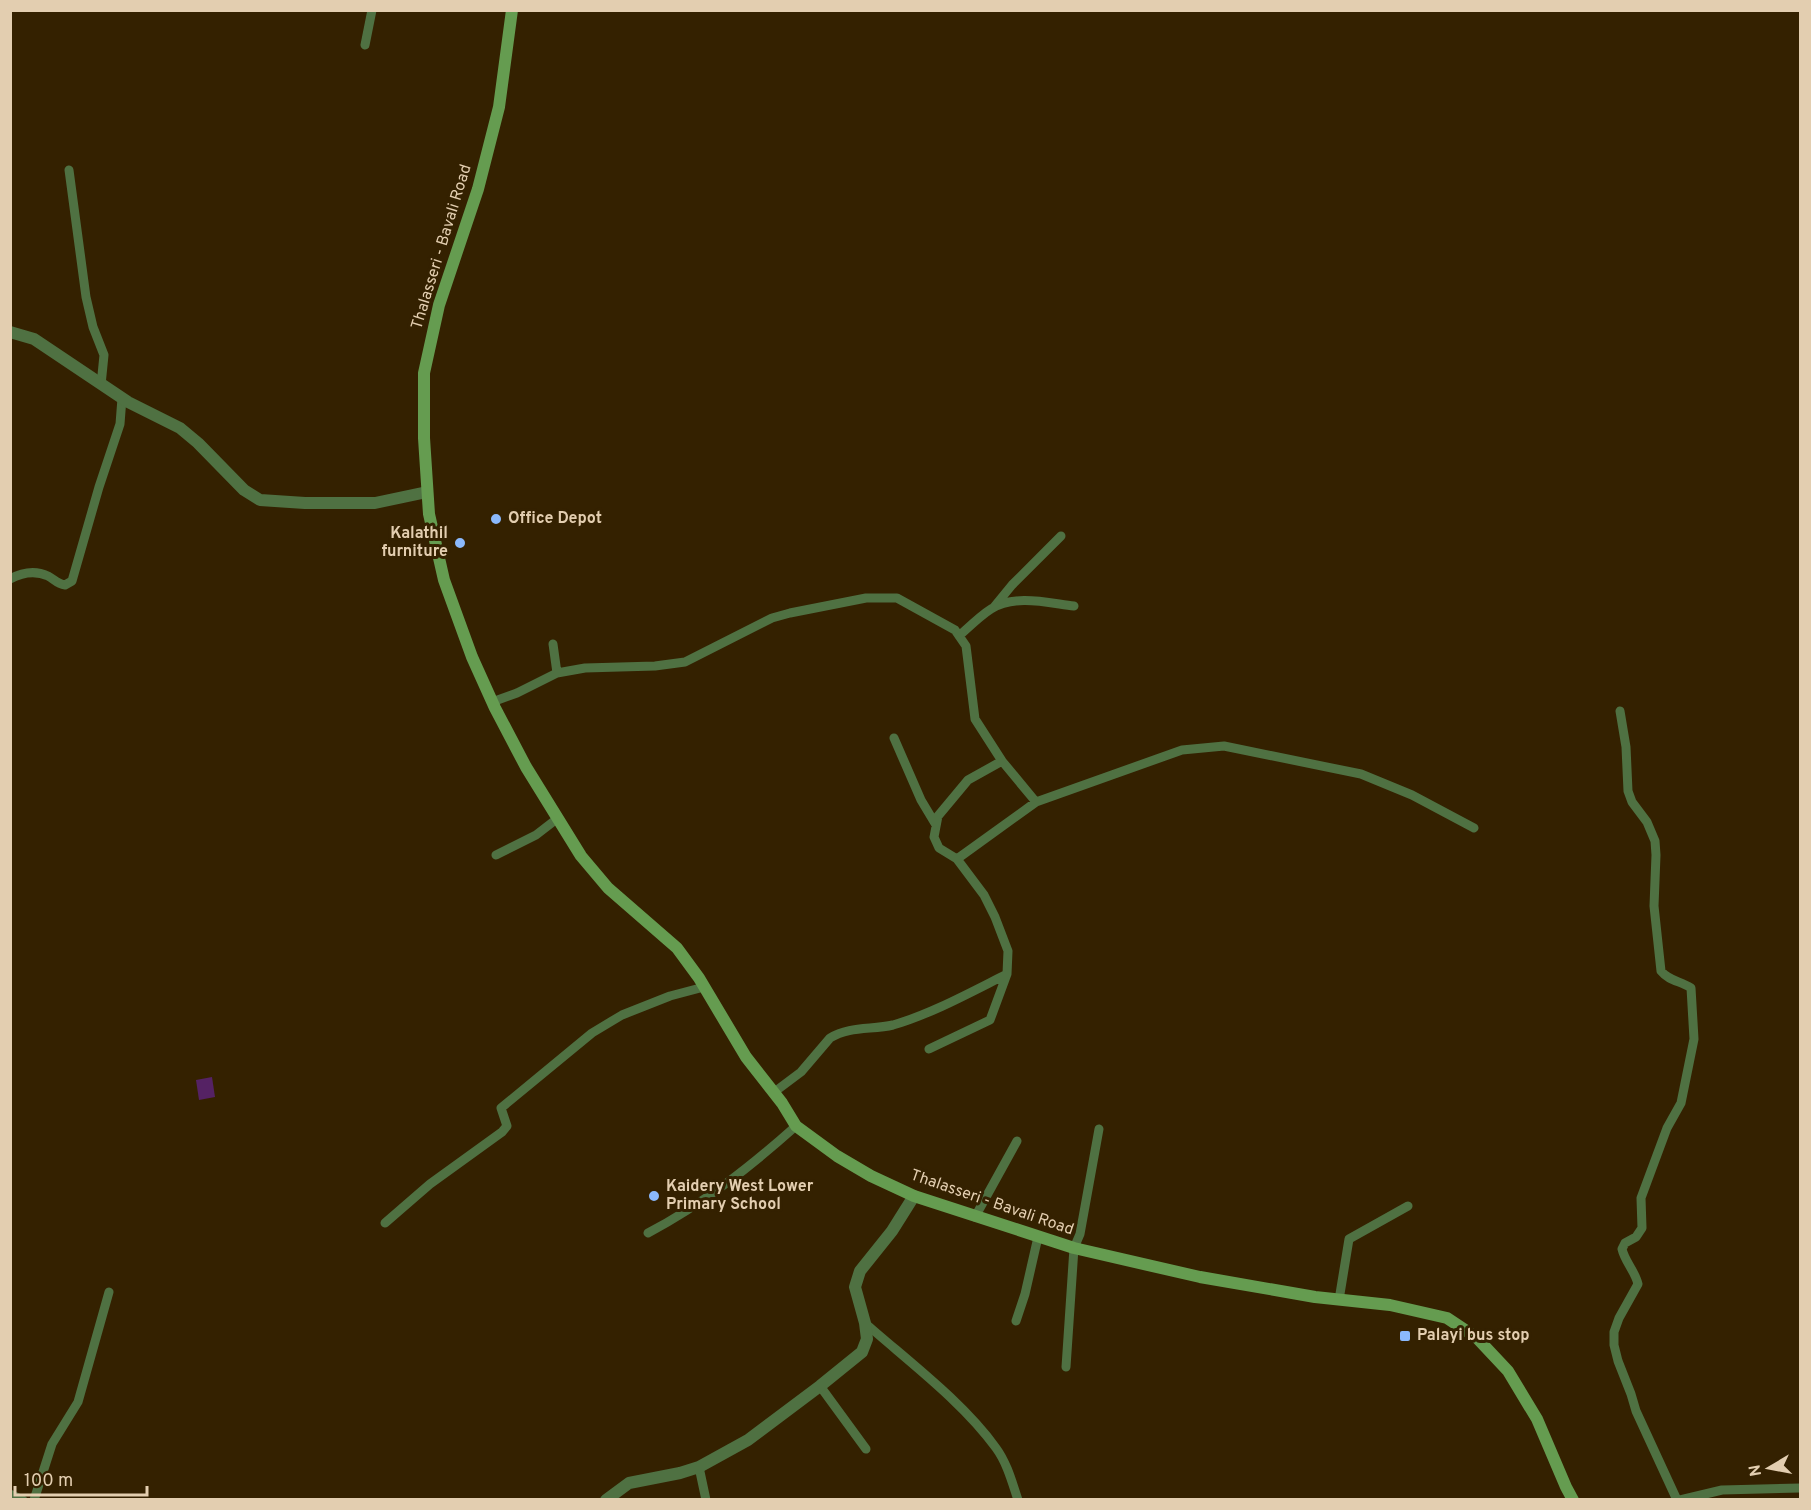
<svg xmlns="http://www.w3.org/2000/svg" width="1811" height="1510" font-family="Overpass,sans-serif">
  <rect width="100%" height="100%" fill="#342100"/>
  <path fill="#552264" d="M212,1077L215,1097L199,1100L196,1080Z"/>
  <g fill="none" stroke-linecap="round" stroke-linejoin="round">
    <path stroke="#4f7142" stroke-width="9" d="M365,45L372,10
      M69,170L86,297L93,327L104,355L101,385
      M10,579C23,572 35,570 48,576C54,579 57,584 65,585L72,581L99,487L120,424L122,398
      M994,607L1012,585L1061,536
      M959,636C969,627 980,616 991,609C1015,594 1048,603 1074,606
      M553,644L557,673
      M492,702L517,693L557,673L585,668L655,666L685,662L772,618L790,613L866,598H897L955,630L966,646L975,719L1002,761L968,780L938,816L934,837L939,848L957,859L984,895L995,917L1008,951L1007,974L990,1020L929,1049
      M1620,711L1626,747L1628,791L1632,802L1647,822L1655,841L1656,855L1654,906L1661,971C1669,981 1681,981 1691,988L1694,1039L1681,1103L1667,1128L1641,1198L1642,1228L1636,1237L1625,1243L1622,1249C1625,1262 1635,1271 1638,1284L1619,1318L1614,1332V1345L1618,1361L1631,1394L1636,1411L1677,1500
      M894,738L921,800L936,825
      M1002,761L1036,802
      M496,855L536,835L558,818
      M957,859L1036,802L1182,750L1224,746L1361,774L1412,795L1474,828
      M773,1093L801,1072L830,1038C849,1026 872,1030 893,1025C931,1014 971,992 1007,974
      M975,1217L1017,1141
      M385,1223L430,1184L502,1132L507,1126L501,1108L592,1033L622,1015L670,996L704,987
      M648,1233C703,1204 750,1167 796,1126
      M1339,1300L1349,1239L1408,1206
      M1016,1321L1025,1294L1038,1237
      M865,1323C908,1361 963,1402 996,1448C1007,1463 1012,1482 1018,1500
      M1066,1367L1074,1248L1080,1234L1099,1129
      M820,1386L866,1449
      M699,1467L706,1500
      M10,1494L23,1500
      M34,1500L52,1444L78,1402L109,1292
      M1680,1500L1722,1490L1800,1488"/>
    <path stroke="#4f7142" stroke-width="12" d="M10,332L34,339L128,402L180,428L198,443L244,490L260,500L305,503H375L427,492
      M606,1500L629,1483L680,1473L699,1467L748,1440L820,1386L862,1352L867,1339L865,1323L855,1287L860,1271L892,1231L914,1196"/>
    <path stroke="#659c50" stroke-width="12" d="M512,10L499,107L478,189L439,305L424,373V438L429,514L444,580L472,657L495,708L526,767L581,856L608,888L677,948L699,978L746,1057L782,1103L796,1126L837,1156L871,1176L914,1196L1074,1248L1200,1277L1315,1297L1390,1305L1447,1318L1477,1338L1508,1371L1537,1419L1566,1487L1573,1500"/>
  </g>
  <g fill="#8bb9fc" stroke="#342100" stroke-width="2">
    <circle cx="496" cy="519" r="6"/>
    <circle cx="460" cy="543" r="6"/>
    <circle cx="654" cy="1196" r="6"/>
    <rect x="1399" y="1330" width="12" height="12" rx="3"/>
  </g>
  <g text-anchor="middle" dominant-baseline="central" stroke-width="6" stroke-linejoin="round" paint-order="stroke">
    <g font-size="16" fill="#e3ceb0" stroke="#342100">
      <text transform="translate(442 247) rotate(-73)">Thalasseri - Bavali Road</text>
      <text transform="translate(992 1203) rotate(19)">Thalasseri - Bavali Road</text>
    </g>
    <g font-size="16" font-weight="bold" fill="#e3ceb0" stroke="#342100" text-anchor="start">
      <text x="508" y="519">Office Depot</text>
      <text x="448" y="534" text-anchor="end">Kalathil<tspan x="448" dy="18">furniture</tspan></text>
      <text x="666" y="1187">Kaidery West Lower<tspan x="666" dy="18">Primary School</tspan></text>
      <text x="1417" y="1336">Palayi bus stop</text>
    </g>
  </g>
  <rect width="1811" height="1510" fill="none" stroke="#e3ceb0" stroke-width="24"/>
  <g transform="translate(1769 1468) rotate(260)" stroke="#342100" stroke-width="4.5" paint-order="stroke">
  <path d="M0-4.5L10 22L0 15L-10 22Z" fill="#e3ceb0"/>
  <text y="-9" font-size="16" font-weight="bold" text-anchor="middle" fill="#e3ceb0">N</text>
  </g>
  <path d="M15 1486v9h132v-9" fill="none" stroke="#e3ceb0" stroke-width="3"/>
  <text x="24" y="1486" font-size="18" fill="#e3ceb0" stroke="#342100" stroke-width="4.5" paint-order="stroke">100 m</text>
</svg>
